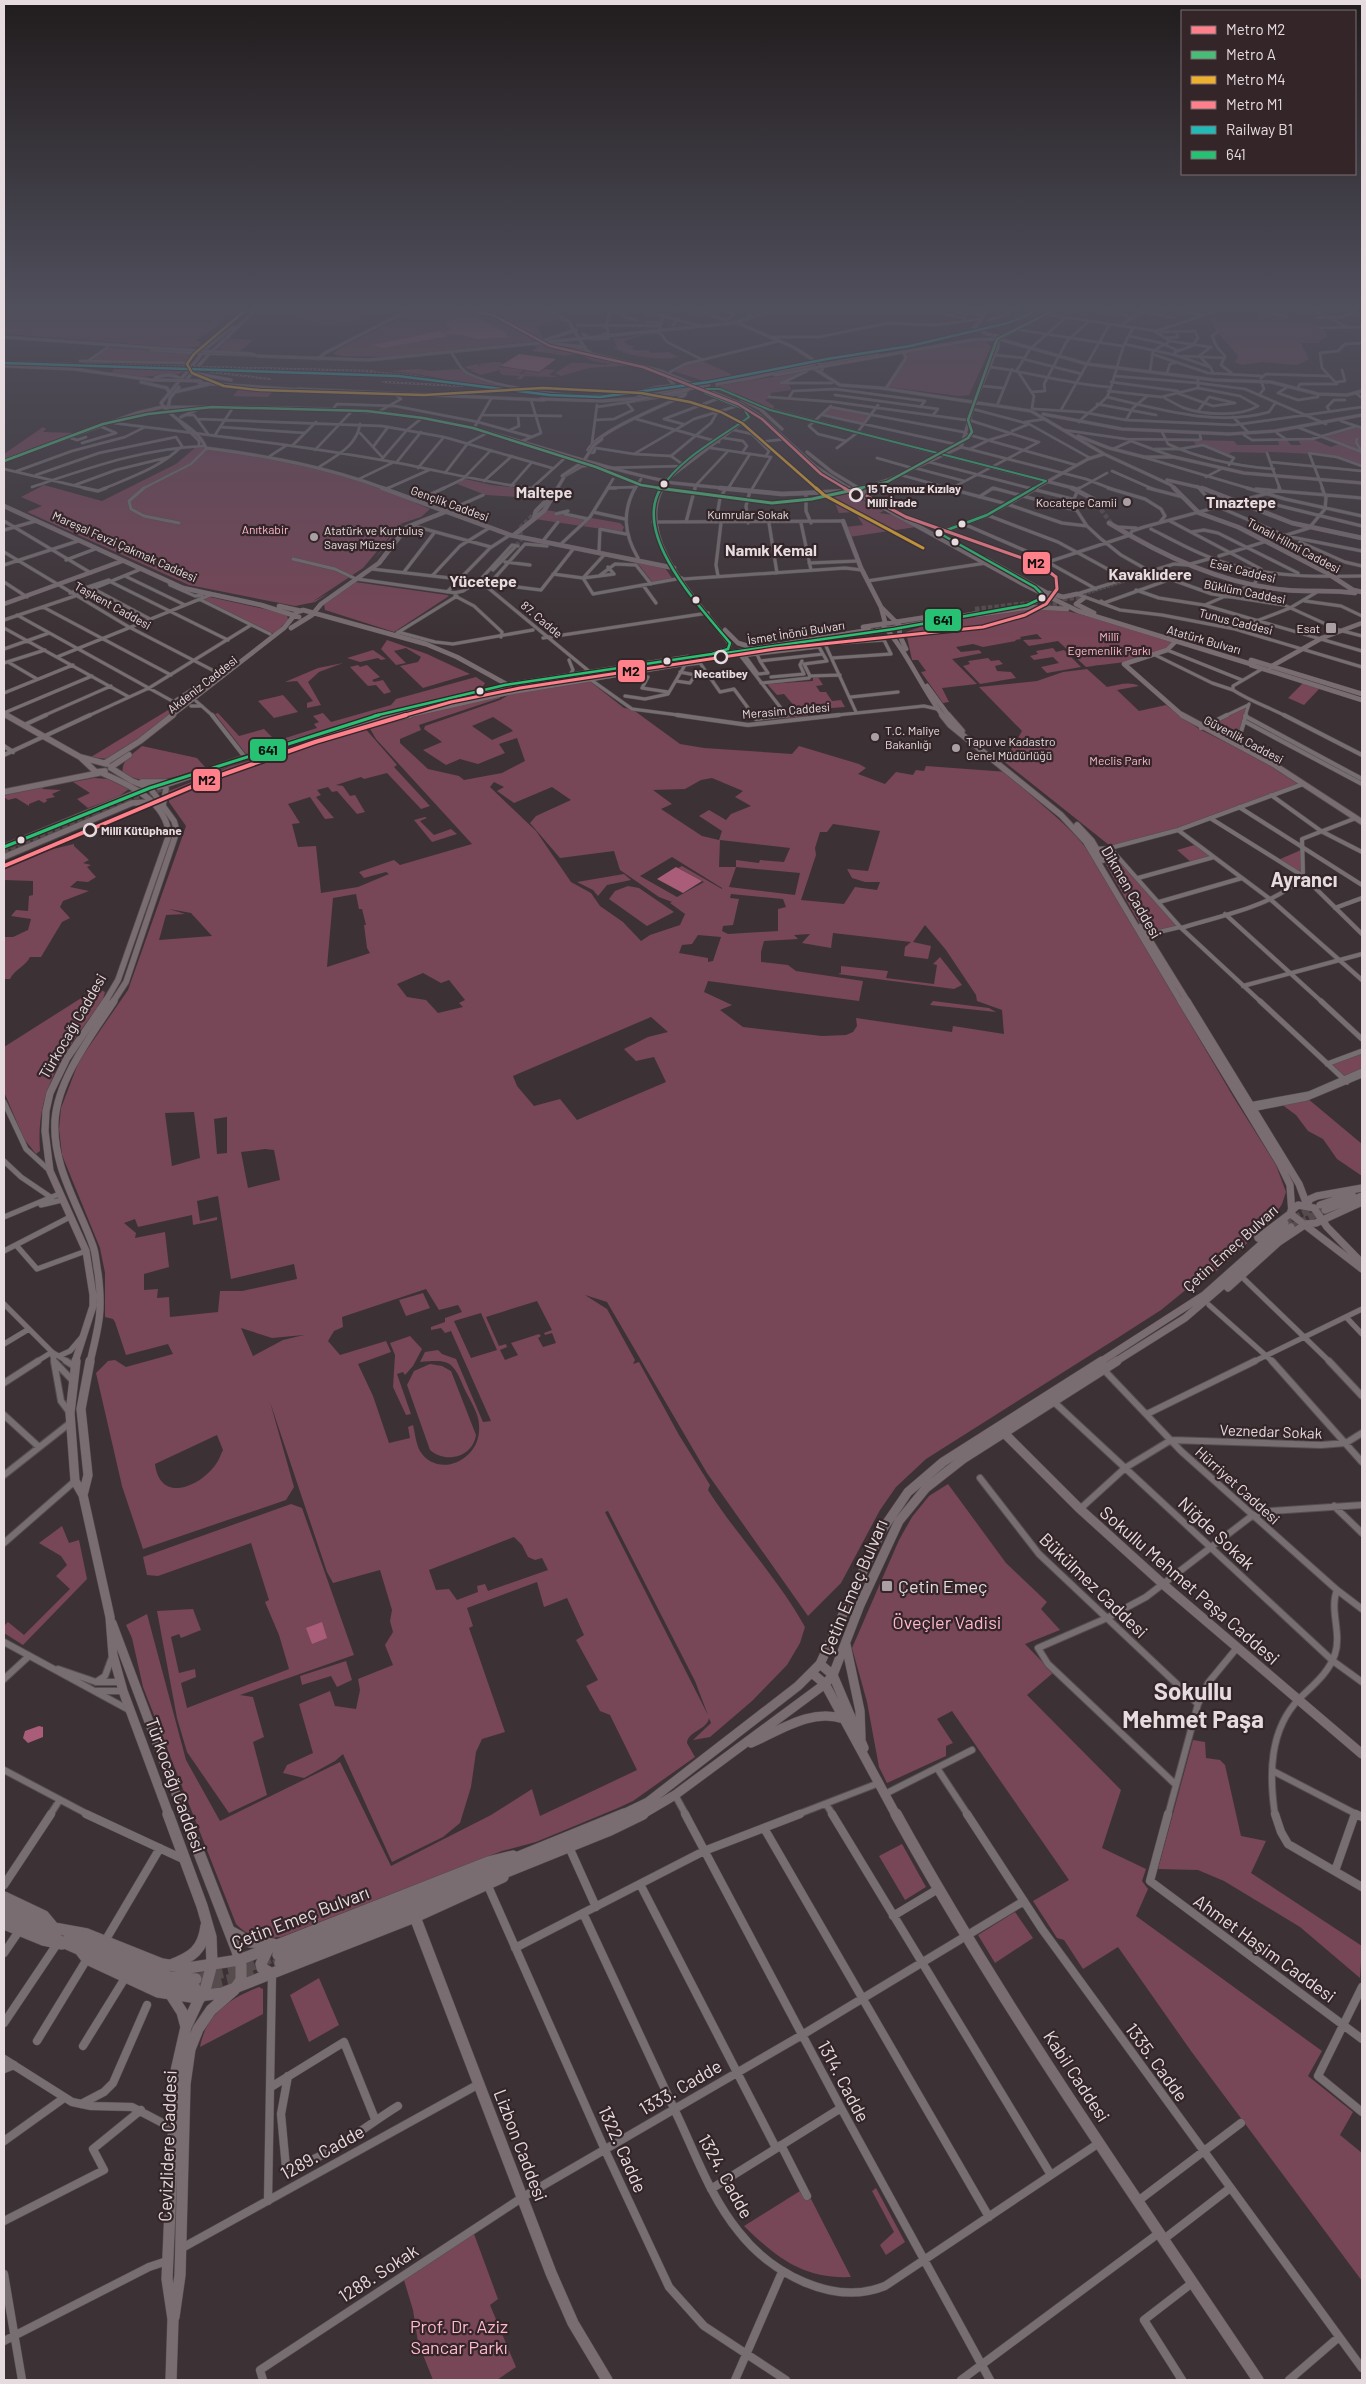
<svg xmlns="http://www.w3.org/2000/svg" width="1366" height="2384" font-family="Barlow,sans-serif">
  <rect width="100%" height="100%" fill="#3c3235"/>
  <path fill="#774657" fill-rule="evenodd" d="M4,308H231L234,310L207,334L196,340L201,342L199,344L208,345L187,348L4,334Z
    M302,308H366L368,311C359,328 309,328 296,317V312Z
    M419,308C451,308 540,300 562,321L537,326L544,340L537,341L385,357L340,356L333,354L337,350Z
    M1261,311L1286,315L1289,317L1291,323C1305,323 1324,320 1327,336L1318,343H1301L1309,359L1297,365L1262,362L1242,365L1235,362L1238,356L1217,332L1209,317L1256,319Z
    M657,332L660,334L644,335L625,341L628,345L636,346L632,347L634,350H648L651,353L669,352L678,357C662,361 627,357 613,347H617L613,338C629,339 642,334 657,332Z
    M228,338L253,340L239,352L218,349Z
    M973,341H986L991,347L969,395L959,396L889,387L906,358L905,353Z
    M531,345L555,346L546,347L554,349L555,347L572,350L566,345L582,346L595,356L636,365L589,368L561,376L555,373L569,364V370L570,363C584,362 597,366 611,364L593,361L577,353L565,356L555,354L556,349L554,354L532,351L537,347Z
    M108,347L193,353L196,355L189,363L88,361Z
    M702,361L733,375L704,381L673,371L681,366Z
    M495,362L503,363L499,367L524,370L520,373L502,371L538,376L522,373L526,371L539,373L545,369L555,370L549,375L557,376L553,377L524,376L522,379H516L520,376L503,375L499,372L500,370L481,375L469,370L475,369H468L465,367L477,364L481,368L479,364Z
    M115,368L179,369L184,371L179,374L139,377L111,373Z
    M419,369L430,371L458,369L510,388C469,387 427,373 389,371Z
    M802,372L781,383L789,384L791,390L771,393L770,398L765,400L774,406L773,410L718,386Z
    M242,385L274,389L268,397L233,396Z
    M830,407L872,415L865,424L823,415Z
    M1362,426V466C1332,454 1301,453 1268,452L1267,453L1232,452L1227,455L1213,448L1196,445L1193,440L1234,441L1237,445H1279L1278,441L1287,440L1291,445H1301L1298,440L1312,439L1331,447L1339,444L1321,438Z
    M43,427L46,429L43,432L76,433L4,459V454Z
    M196,447L269,457L357,479L430,509L421,517L400,524L402,525L374,560L395,530L363,568L312,602L329,593L315,602L295,606L189,585L27,512L42,506L21,497L44,485L102,501L176,464Z
    M465,479L492,485L529,489L517,497L486,495L457,484Z
    M848,492L884,511L879,513L894,515L916,527L849,537L845,527L863,525L855,512L839,513L831,494Z
    M546,510L620,523L624,527L622,532L535,519Z
    M635,562L665,568L672,578L653,583L639,565Z
    M355,582L447,595L449,596L394,632L325,610L324,604Z
    M210,597L287,614L288,620L274,634L202,600Z
    M1027,608H1056L1068,611L1176,641C1154,663 1115,662 1086,667L1058,641L1029,646L1023,640L1042,639L1037,634L1020,637L1021,639L1015,640L1016,641L983,647L973,644L956,647L961,652L979,650L982,653L952,659L977,684L942,688L949,702L943,703L921,672L926,671L918,660H912L906,632L926,625Z
    M387,640L427,654L470,674L423,688L400,666L418,662L421,657L406,648L394,651L406,663L396,665L381,649Z
    M1053,648L1056,652L1064,650L1081,667L1047,673L1041,667L1059,663L1053,657L1034,660L1030,656L1038,654L1036,651Z
    M373,650L386,659L381,660L378,658L360,662L347,658Z
    M988,658L991,661L999,660L1003,664L995,666L997,671L1011,672L1016,678L980,684L963,666L970,664L968,661Z
    M343,663L319,672L308,682L321,705L307,708V703L313,701L297,681L285,682L318,668Z
    M358,665L360,667L367,665L380,677L372,680L374,682L383,680L391,692L384,694L376,685L368,686L350,667Z
    M1087,669L1107,687C1119,685 1129,681 1139,686L1117,690L1139,711L1166,705L1199,729L1266,762L1298,784L1171,830L1113,846L1109,845L1002,760L1011,757L1010,752L1022,731L979,687L1037,681L1063,672Z
    M476,677L485,683L481,689L375,714L246,754L215,714L218,713L239,736L264,729L276,741L317,728L314,724L319,722L313,716L323,713L331,722L391,705L396,699Z
    M813,677H818L823,685L816,686L820,692H826L832,701L841,700L845,707L819,709V711L808,714V716L758,721L789,717L785,710L796,708L784,694L777,695L767,684L813,681Z
    M587,679L624,708L632,709L680,744L704,748L792,754L799,746L859,764L866,768L858,774L885,784L896,772L913,775L916,770L924,771L926,766L1008,772C1033,801 1066,820 1089,852L1234,1098L1276,1165L1286,1192L1282,1204L1271,1221L1218,1270L1193,1284L1161,1310L1119,1337L926,1459L896,1487L880,1510L841,1583L808,1616L707,1473L607,1302L585,1295L607,1309L635,1360L633,1364L639,1362L679,1435L710,1485L708,1490C738,1537 778,1578 805,1627L800,1643L787,1665L752,1701L710,1737L693,1740L711,1723L709,1718C707,1730 688,1731 687,1743L695,1757L633,1801L618,1808L536,1842L502,1851L281,1937C262,1939 251,1939 236,1924L143,1687L132,1638L126,1625L147,1614L186,1760L220,1821L340,1762L391,1866L491,1815L532,1789L540,1816L637,1770L610,1715L600,1711L586,1686L598,1680L576,1640L584,1635L567,1598L544,1607L537,1582L467,1608L473,1626L469,1628L505,1732L482,1739L476,1752L471,1787L460,1823L443,1837L392,1862L343,1754L335,1761L304,1778L283,1773L287,1765L313,1753L299,1704L330,1691L335,1706L356,1709L360,1690L358,1679L393,1665L385,1645L393,1632L390,1621L392,1610L380,1570L333,1583L327,1572L270,1402L294,1487L286,1500L143,1549L122,1486L96,1373L108,1361L115,1360L126,1367L173,1354L168,1344L126,1355L115,1322L113,1319L105,1317V1273L100,1248L62,1155L59,1129L61,1108L79,1061L128,990L185,829L186,826L169,802V791L231,766L363,726L397,765L394,767L430,806L421,809L387,773L364,779L361,777L336,785L343,786L350,796L355,795L365,812L357,814L337,791L332,792L328,787L317,790L321,795L316,797L334,818L325,819L310,797L288,804L300,823L292,824L298,847L316,846L321,893L358,887L389,874L386,872L364,878L359,872L394,860L400,865L472,844L376,739L369,727L500,696V698L419,725L421,730L400,739V743L428,769L459,776L464,780L502,773L525,761L517,738L499,744L505,753L478,764L460,759L446,765L423,750L442,742L424,729L425,726L500,700L514,692ZM493,717L511,729L513,731L492,740L472,726ZM712,778L743,791L735,797L751,806L731,814L726,820L709,810L699,816L722,831L719,840L702,836L661,809L672,804L653,790L685,789L701,780ZM494,782L504,787L497,791L514,803L552,787L571,800L536,816L530,823L560,858L614,851L620,870L659,897L672,902L670,903L685,914L680,925L650,935L641,941L623,922L600,906L591,893L571,882L536,831L490,787ZM833,824L880,831L868,871L847,869L852,878L865,882H880L877,890L855,887L844,904L801,900L816,855L815,848L820,832H827ZM720,840L790,848L784,862L760,860L759,863L736,860V867H719ZM672,857L722,888V889L682,866L678,868L704,882L677,897L640,876ZM736,867L800,873L795,895L729,887ZM356,894L359,909H362L366,925H364L367,948L370,953L327,967L333,898ZM731,894L783,899L786,907L778,909V931L728,934L722,931L723,926L733,925L739,899L730,898ZM169,909L191,913L212,936L159,940L166,915L185,914ZM925,925L946,950L976,995L977,1001L1002,1010L1004,1034L953,1026L952,1032L856,1018L857,1026L853,1032L846,1035L822,1036L743,1027L720,1010L732,1005L704,992L708,981L859,1001L863,981L796,971L788,965L761,962V952L764,941L798,939L794,935L810,934L802,943L831,948L833,933L911,942L905,947L904,956L928,959L931,946L913,942ZM698,935L721,937L713,961L708,962V958L679,953L682,945L692,944ZM423,973L441,983L449,980L465,1000L459,1003L463,1007L438,1013L426,1000L407,997L397,984ZM651,1017L668,1032L648,1037L624,1049L636,1061L654,1057L666,1082L577,1120L560,1099L534,1106L517,1086L513,1076ZM194,1112L200,1158L172,1166L165,1113ZM227,1117V1153L217,1154L214,1119ZM265,1149L274,1150L280,1180L248,1188L241,1152ZM218,1196L231,1279L294,1264L297,1279L242,1291H220L218,1312L170,1317L169,1297L157,1298L158,1289L144,1290V1274L169,1267L165,1232L135,1238L136,1233L124,1223L135,1219L138,1227L192,1215L193,1225L217,1220V1217L200,1221L197,1201ZM426,1289L439,1310L458,1305L462,1312L445,1318V1322L431,1327V1330L441,1328L445,1333L451,1331L491,1421L483,1422L456,1359L442,1354L438,1350L425,1352L420,1362C450,1359 453,1361 465,1390C470,1400 479,1414 479,1425C482,1461 437,1479 420,1451C416,1444 415,1433 413,1425L408,1427L410,1438L389,1443L373,1396L358,1364L391,1352L386,1341L340,1355L328,1341L334,1331L343,1327L342,1317ZM537,1301L552,1330L544,1333L545,1335L552,1333L556,1343L543,1347L538,1338L541,1336L539,1334L511,1343L518,1355L505,1360L500,1350L507,1347L506,1344L499,1346L486,1317ZM481,1313L497,1350L471,1358L454,1321ZM241,1328L272,1338L304,1335L283,1340L253,1356ZM217,1435L223,1450C221,1454 219,1460 216,1464C200,1487 160,1504 155,1464ZM608,1511L695,1681L708,1715L605,1512ZM514,1537L522,1545L528,1557L535,1560L542,1558L548,1570L488,1591L485,1584L477,1586L478,1592L457,1600L449,1589L436,1590L429,1570Z
    M1303,683L1320,688L1304,705L1288,698Z
    M283,695L298,712L274,718L258,701Z
    M1248,705L1237,745L1201,728Z
    M173,707L177,709L147,734L107,759L91,757Z
    M142,746L197,758L205,767C178,776 150,789 123,773C120,761 134,753 142,746Z
    M94,778L108,779L129,789L118,797L88,808L77,799L90,793L73,782Z
    M45,787L42,789L61,790L52,794L55,797L46,799L47,801L44,803L39,800L29,804V806L16,798L8,800L4,797L9,792Z
    M425,817L427,818L420,821L434,835L451,829L457,834L432,842L414,820Z
    M74,844V846L89,860L83,863L91,865L87,867L96,877L88,882L77,881L70,887L89,891L63,901L60,907L70,918L62,922L41,957H30C26,966 15,969 10,979H4V937H13L28,930L31,919L11,916L16,910L28,911L29,896L33,895V881L4,880V865L18,863L49,850Z
    M1198,844L1214,857L1192,863L1177,850Z
    M1110,849L1175,923L1176,927L1146,935L1099,852Z
    M1301,850L1303,876L1278,860Z
    M624,874L631,880L607,885L598,896L593,890L577,882Z
    M628,886L639,888L674,912L647,926L609,899L615,891Z
    M940,957L962,985L954,989L838,974L841,973V966L888,971L886,978L934,984L937,965L933,964Z
    M97,988L105,992L103,999C68,1049 35,1086 40,1151L36,1154L24,1139L4,1092V1047Z
    M933,1001L989,1008L996,1012L930,1005Z
    M1362,1051V1071L1344,1079L1327,1064Z
    M1307,1098L1362,1144V1176L1337,1159L1323,1139L1308,1131L1296,1115L1281,1104Z
    M423,1293L430,1308L406,1316L399,1300Z
    M410,1336L422,1349L413,1366L405,1375L403,1372L397,1374L411,1414L406,1415L393,1387L395,1355L390,1343Z
    M430,1364L442,1366L451,1371L476,1435C473,1457 446,1464 430,1450L407,1385L414,1371Z
    M948,1484L1006,1563L1047,1602L1041,1609L1060,1630L1025,1644L1053,1673L1027,1695L1121,1790L1102,1848L1146,1869L1142,1881L1148,1889L1136,1916L1322,2051L1308,2076L1353,2112L1340,2135L1362,2153V2281L1191,2051L1118,1947L1083,1969L1064,1940L1057,1938L1033,1901L1069,1880L952,1711L937,1719L953,1743L946,1746V1756L887,1783L879,1767L867,1702L852,1648L899,1540L912,1517L929,1496Z
    M291,1504L302,1508L354,1655L240,1695L253,1697L264,1737L253,1742L267,1795L229,1813L187,1752L177,1718L157,1611L193,1609L201,1630L181,1638L179,1634L171,1637L179,1673L195,1669L196,1677L181,1683L187,1708L289,1669L279,1635L265,1602L269,1600L251,1543L158,1576L147,1575L143,1557Z
    M62,1526L69,1543L79,1540L87,1579L23,1645L4,1633V1626L8,1622L24,1635L70,1589L56,1576L67,1565L61,1556L39,1543Z
    M346,1661L352,1680L337,1687L331,1676L302,1685L300,1676Z
    M1193,1740L1205,1742L1206,1758L1220,1760L1225,1765L1241,1836L1266,1841L1251,1873L1362,1946L1360,1978L1300,1927L1224,1881L1198,1870L1158,1869Z
    M902,1844L926,1887L905,1900L879,1856Z
    M1015,1912L1033,1938L995,1963L978,1935Z
    M319,1978L339,2025L309,2042L290,1995Z
    M259,1987L263,1989V2014L200,2047C206,2014 230,1998 259,1987Z
    M876,2188L905,2242L886,2255L880,2245L894,2232L872,2191Z
    M800,2191L805,2200L811,2199L851,2277C803,2279 777,2258 744,2226Z
    M474,2234L498,2299L490,2305L516,2367L497,2380H433L418,2342L413,2310L404,2280Z"/>
  <path fill="#aa5d78" d="M462,317C482,316 490,326 506,332L508,337L477,339L460,334H448L444,332L452,329L446,325L447,322Z
    M440,331L448,336L383,348L373,345Z
    M519,354L556,359L539,372L500,366Z
    M676,867L702,881L683,893L657,879Z
    M322,1622L327,1638L312,1644L306,1628Z
    M39,1726L43,1727V1737L28,1743L23,1738L25,1731Z"/>
  <g fill="none" stroke-linecap="round" stroke-linejoin="round">
    <path stroke="#aa5d78" stroke-width="1" d="M577,348L586,353"/>
    <path stroke="#564c4e" stroke-width="3" stroke-dasharray="3 1" stroke-linecap="butt" d="M1084,594L1129,580"/>
    <path stroke="#564c4e" stroke-width="3" stroke-dasharray="3 2" stroke-linecap="butt" d="M413,393L439,394"/>
    <path stroke="#564c4e" stroke-width="4.5" stroke-dasharray="4.5 2" stroke-linecap="butt" d="M1093,499L1111,523
      M520,528L537,511
      M516,546L522,538L520,531L524,526
      M1063,599L1087,597
      M975,609L1040,602L1066,605
      M869,630L891,626
      M522,686L609,672
      M495,690L526,684"/>
    <path stroke="#564c4e" stroke-width="5.5" stroke-dasharray="5.5 2.5" stroke-linecap="butt" d="M127,803L161,789
      M94,813L131,798
      M4,854L100,813"/>
    <path stroke="#564c4e" stroke-width="7" stroke-dasharray="7 3" stroke-linecap="butt" d="M1285,1223L1316,1207
      M1291,1227L1322,1211"/>
    <path stroke="#564c4e" stroke-width="11" stroke-dasharray="11 5.5" stroke-linecap="butt" d="M196,1979L247,1967L278,1955
      M195,1988L248,1975L280,1963"/>
    <defs>
      <path id="minor-far5" d="M632,308L701,326
        M716,308L731,309
        M962,308L983,316
        M975,308L985,311
        M984,308L1016,309
        M1086,308L1126,315L1131,319
        M1153,308L1204,315
        M1267,308L1287,310L1294,308
        M1316,308L1315,311L1349,328
        M1344,308L1353,309
        M1252,309L1288,317
        M695,311L702,308
        M617,312L624,315L623,317L637,320
        M957,312L967,315
        M1353,313L1362,314
        M1044,314L1156,331L1224,309L1256,308
        M946,315L965,318
        M1316,318L1341,317L1353,313V308
        M728,319L734,315L728,312L732,308
        M988,320L1006,315L1016,308
        M647,322L661,323
        M577,325L659,326
        M673,325L678,319
        M1121,326L1142,311L1174,318
        M606,327L611,308
        M1321,328L1362,327
        M1015,329L1122,346
        M655,331L662,335L667,342L703,360
        M1219,331L1212,336L1217,347L1225,356L1221,365L1234,375
        M1161,332L1195,331L1198,338L1192,346L1175,352V355
        M599,336L608,333V329L603,326
        M1129,336L1161,343L1179,351
        M772,337H819L888,323L936,325L979,319
        M1165,338L1178,337L1176,332
        M1170,341L1210,347
        M1124,344L1175,355L1210,367L1214,374
        M451,352C456,359 459,368 467,373C500,390 584,399 621,395C640,393 657,384 677,386
        M1152,354L1208,373L1261,376
        M995,355L1024,358
        M1183,356L1225,358
        M1023,359L1082,374
        M80,361L186,363
        M88,361L108,347
        M990,367C1030,372 1068,384 1109,387
        M1210,367L1199,356L1211,347
        M1017,370L1030,349L1065,318
        M1017,370L1034,396L1032,408
        M1150,371L1153,351L1170,341L1154,331
        M670,372L685,364L779,341
        M1167,373L1170,364L1177,362
        M1261,378L1266,374L1328,376
        M1198,380V383L1245,389L1326,424
        M1111,382L1178,391
        M1337,382L1345,381L1342,370
        M781,383H832
        M782,383L807,371
        M1337,384L1322,368L1320,353L1338,351L1345,344L1362,343
        M982,386L1003,388
        M1287,387L1278,393L1298,400L1318,397V394
        M1297,389L1300,384H1337
        M1108,391L1161,397L1198,388V383L1114,376
        M1032,392L1045,391L1044,384L1067,341L1088,322
        M1177,393L1213,406L1235,403
        M1356,393L1362,398
        M835,395L938,409L933,415
        M1259,395L1264,389L1261,381
        M769,397L835,402L966,420
        M1107,397C1158,409 1217,427 1269,412L1276,402
        M1163,397C1170,401 1177,405 1184,408C1204,415 1240,417 1258,406L1240,396L1198,388
        M789,398L793,391L835,389L925,401L920,407
        M998,403L1012,369
        M1097,404L1156,415
        M831,406L809,426L818,434L846,441
        M597,407L686,393
        M830,407L963,432
        M333,409L337,404L395,406L478,422L532,437
        M973,409L1029,424L1090,458
        M1034,409L1082,412L1126,420L1234,425L1362,407
        M1061,410L1109,325
        M1329,410L1327,407L1334,400H1345
        M1198,411L1209,397L1235,403
        M378,412L401,399L395,394
        M187,415H194L197,419L382,426L444,437L552,468
        M483,415L561,416
        M823,415L959,445
        M1233,417L1249,433
        M176,418L199,441V446
        M197,419L208,434
        M636,419L719,442
        M595,420L614,419L633,410L627,403
        M969,420L1038,442
        M1126,420L1133,408L1147,396
        M1341,421L1362,428
        M1025,422L1045,419
        M1079,422C1086,413 1104,403 1108,395C1118,371 1118,352 1133,328
        M114,423C207,435 301,445 393,462C441,471 487,483 536,489
        M683,424L664,419L717,399
        M102,427L116,433
        M220,427L305,433
        M1297,427L1362,452
        M474,428L491,399
        M510,430L519,426L518,417
        M734,430L752,434L769,451L766,456
        M1064,430L1126,439L1198,440L1201,439L1200,435
        M1012,431L1029,424
        M1162,432L1168,444C1202,460 1237,466 1274,469
        M360,433L373,447
        M1277,433L1287,440
        M966,434L1076,465
        M215,435L232,409
        M1244,435L1252,440L1312,439L1354,427
        M71,438L77,440L86,437
        M724,438L743,441L747,446L742,453
        M1357,439L1356,442L1362,452
        M989,440L1009,434
        M520,442L541,433L531,400
        M760,442L786,439
        M82,443L116,433
        M468,443L487,433
        M592,443L597,405
        M292,446L316,422
        M961,447L1086,479L1112,489
        M596,448L634,454L671,456
        M711,448L771,457L752,489
        M837,448L857,433L878,405
        M970,449L987,441
        M1113,449L1131,441L1174,457
        M1155,449H1180L1203,445L1234,458L1229,465
        M315,450L352,411
        M1267,453L1280,489
        M634,454L694,419L737,406
        M270,456L287,445
        M671,456L711,423L718,411
        M671,456L685,466
        M1143,457L1251,489
        M383,458L373,447L388,427
        M877,458L912,468
        M381,460L407,430L422,418
        M929,462L1033,489
        M1270,462L1362,471
        M396,463L421,432
        M319,467C336,456 357,446 360,424
        M418,468L444,437
        M604,468L684,466
        M915,468L964,481
        M4,469L89,489
        M17,471L72,451L125,437L145,427
        M1112,471L1153,489
        M445,473L468,443
        M36,475L99,453L176,437
        M901,475L952,489
        M1206,477L1221,469
        M359,479L394,462
        M484,481L512,456
        M697,484L728,451
        M75,485L116,470L169,457
        M511,486L532,462
        M1197,486L1200,489
        M32,487C89,468 144,448 205,446
        M729,487L750,454
        M532,488L566,457
        M608,488L635,487
        M103,489C131,477 160,468 182,446L176,437
        M142,489L191,464L207,448
        M386,489L429,470
        M442,489L463,479L491,450
        M607,489L613,479
        M635,489L641,479
        M695,489L696,485
        M950,489L1039,442
        M992,489H997
        M1078,489L1107,473
        M1323,489L1309,453L1337,457L1362,466"/>
      <path id="minor-far4" d="M84,488L98,491L106,488
        M144,488L129,501L131,509L144,516L179,523
        M526,488L552,491
        M608,488H616
        M635,488C622,512 624,534 638,558
        M947,488L1007,504L1062,523L1087,526
        M1028,488L1072,499
        M1079,488L1072,503L1087,526L1101,539L1121,555L1153,573L1212,594L1284,605L1339,630L1362,636
        M1108,488L1145,499L1161,509L1165,516L1160,522
        M1148,488L1183,497
        M1199,488L1214,505L1286,536L1362,551
        M1247,488L1285,499L1362,516
        M386,489L389,488
        M950,489L952,488
        M1256,489L1362,498
        M806,494V511L811,523
        M979,497L993,488L1075,510
        M1252,499L1362,526
        M416,501L444,488
        M445,512L483,495
        M593,512L625,519
        M556,514L568,511L565,514L588,519
        M987,515L1058,542L1126,579
        M4,521L91,573
        M1170,521L1261,569
        M653,522L843,521
        M686,522L695,488
        M716,522L720,498L726,488
        M748,523L746,506L750,491
        M769,523L777,573
        M801,523L811,570
        M410,525L491,547
        M966,525L1033,554L1096,589
        M1117,527L1136,528
        M1151,529C1177,542 1203,557 1232,565C1274,577 1319,577 1362,576
        M4,530L36,521
        M1191,532L1204,530L1218,533L1298,573
        M543,541L558,522
        M1300,542L1345,562L1362,566
        M561,544L590,517L608,488
        M599,551L600,529L626,534
        M4,552L129,627L222,675
        M1219,556L1309,528L1325,509L1326,498L1322,488
        M293,559L335,569L354,578
        M66,560L95,549
        M505,562L530,565
        M1048,562L1130,535L1132,531L1144,527L1280,490L1279,488
        M809,563L858,561
        M4,565L78,541
        M372,569L459,579
        M493,570L516,546
        M404,572L434,533
        M553,574L583,578L599,576L615,564L636,565L651,584
        M125,576L185,605
        M432,576L460,546L489,528
        M599,576L614,574L608,567
        M718,576L716,565L721,523
        M583,578L593,594L682,578
        M583,578L605,554
        M357,579L456,593
        M684,579L845,568L862,570
        M867,581L986,563
        M4,582L27,597
        M111,582L228,640
        M169,582L170,585L195,596L202,595
        M481,582L590,672
        M485,583L541,590L574,548
        M490,583L525,544L547,546
        M643,585L656,603
        M94,589L150,619
        M1136,590L1159,598L1204,605L1362,651
        M447,592L490,548L510,535
        M70,593L109,580
        M454,593L463,591L479,581L512,545L518,546
        M1077,594L1120,610L1162,615L1235,629L1362,667
        M1077,594L1174,564L1187,565L1212,558
        M455,596L474,606L502,632L501,637
        M199,599L270,634
        M1101,601L1104,603L1168,580
        M1305,601L1341,606L1362,616
        M1205,605L1255,583L1261,570
        M43,607L171,675
        M17,615L183,707
        M4,620L75,596L141,569
        M4,628L129,697
        M1236,629L1290,608L1317,592
        M398,632L435,642L453,644L533,630
        M397,633L457,596
        M543,638L708,613
        M821,640L825,644L856,712
        M825,644L884,640L891,654L832,658
        M4,649L49,633
        M1167,650L1242,680
        M737,651L787,716H783
        M757,654L760,661L823,654
        M1153,654L1212,683L1233,690
        M741,656L819,647L827,661L804,664L810,676L840,675
        M745,656L758,674L768,673L760,661
        M57,657L210,595
        M569,660L573,670L571,673
        M8,662L37,679
        M4,663L45,650
        M1262,669L1233,686V690C1250,701 1268,707 1286,716
        M635,675L648,677L642,688L668,692
        M587,677L632,709L686,716
        M771,677L804,674L800,665L802,661
        M676,681L690,683L695,675L680,672
        M761,683L809,678L810,676
        M4,693L73,665
        M625,696L645,699L668,694L685,665L700,663L720,692L734,689L754,716
        M851,697L898,692
        M196,701L213,716
        M173,702L214,675L215,671
        M191,706H202
        M4,713L92,676
        M43,716L111,686
        M88,716L149,688L251,625
        M828,716L924,706L937,709
        M1225,716L1248,705
        M1245,716L1249,704"/>
      <path id="minor-far3" d="M212,715L244,756
        M677,715L748,725L839,715
        M753,715L756,719L786,715
        M1284,715L1362,755
        M1245,716L1362,779
        M1244,721L1362,784
        M24,725L46,715
        M1201,728L1227,715
        M1237,745L1246,715
        M4,746L13,752
        M4,755L90,715
        M1271,795L1321,831L1362,852
        M1239,807L1362,885
        M1210,818L1303,876L1362,934
        M1178,830L1270,899L1362,980
        M1110,848L1180,927L1261,1002
        M1096,849L1110,848L1178,830L1303,784
        M1303,876L1302,839L1356,818
        M1138,878L1214,857
        M1159,902L1242,878
        M1335,908L1362,898
        M1225,914L1322,1002
        M1181,928C1219,916 1276,906 1303,876
        M1146,935L1180,927
        M1243,986L1362,954"/>
      <path id="minor-far2" d="M1260,1001L1347,1082
        M1321,1001L1362,1039
        M1327,1064L1362,1051
        M4,1102L26,1149L50,1171
        M1249,1105L1309,1094L1362,1071
        M1252,1109L1307,1098L1362,1075
        M4,1161L21,1177L52,1198
        M41,1205L62,1200
        M4,1217L59,1194
        M16,1245L37,1269L86,1251
        M4,1251L70,1217
        M1241,1276L1330,1362
        M4,1304L52,1352L68,1362
        M1209,1305L1273,1362
        M1346,1317L1362,1334
        M4,1344L29,1329
        M52,1352L54,1362
        M59,1356L70,1351L82,1337
        M36,1362L52,1352
        M1253,1362L1362,1309"/>
      <path id="minor-far1" d="M54,1361L73,1381
        M66,1361L74,1366
        M1272,1361L1362,1462
        M1329,1361L1362,1396
        M54,1362L61,1401L70,1413
        M1104,1370L1181,1451L1337,1590L1362,1609
        M4,1383L38,1361
        M1054,1402L1333,1661L1362,1682
        M1147,1414L1255,1361
        M4,1415L39,1447
        M4,1475L70,1423
        M980,1478L1039,1554L1198,1704
        M1334,1506L1362,1533
        M1080,1509L1125,1468L1171,1440L1321,1445L1346,1443L1362,1433
        M4,1543L75,1481
        M4,1642L131,1711
        M58,1669L96,1682H121
        M4,1679L29,1656
        M96,1682L105,1676L112,1657
        M96,1691H123
        M937,1768L968,1815
        M4,1770L89,1815
        M1273,1771L1358,1815
        M1175,1784L1048,1664L1038,1648L1107,1618L1146,1597L1253,1515L1271,1511L1362,1505
        M885,1794L972,1750
        M675,1795L686,1815
        M826,1804L833,1815
        M50,1815L59,1801
        M796,1815L879,1783
        M1168,1815L1198,1704L1208,1683L1236,1649
        M1275,1815C1269,1775 1269,1730 1299,1699C1312,1686 1329,1673 1335,1654C1342,1633 1329,1610 1337,1590"/>
      <path id="minor" d="M86,1814L183,1859
        M685,1814L841,2108L990,2380
        M832,1814L1051,2175
        M967,1814L1042,1929L1362,2368
        M1168,1814L1150,1881L1362,2039
        M1275,1814L1281,1832L1288,1844L1362,1887
        M1356,1814L1362,1817
        M764,1828L989,2217
        M569,1847L596,1907
        M1335,1871L1355,1814
        M640,1884L776,2148
        M4,1885L51,1814
        M488,1886L605,2150L669,2287L704,2326L786,2380
        M583,1913C614,1980 646,2048 677,2115C696,2155 711,2198 739,2232C771,2273 833,2307 885,2286L1099,2143
        M893,1916L938,1889
        M105,1941L160,1848
        M515,1948L704,1851L800,1814
        M4,1953L19,1931
        M1362,1987L1318,2076L1362,2112
        M4,2023L57,1944
        M37,2041L87,1959
        M83,2046L125,1978
        M4,2059L72,2102L91,2106L132,2107L174,2129
        M4,2069L14,2065
        M288,2076L281,2114L286,2168C324,2162 365,2126 398,2106
        M271,2087L344,2042L375,2119
        M81,2104L104,2092L113,2083L147,2005
        M4,2141L64,2098
        M781,2145L807,2196
        M711,2189L841,2108
        M268,2201L272,1974
        M1138,2201L1241,2123
        M4,2221L104,2170L93,2149L141,2110
        M1164,2239L1230,2188
        M182,2248L479,2084
        M4,2274L22,2380
        M4,2341L149,2267L167,2261
        M263,2380L260,2370L523,2197L802,2035L1024,1901
        M735,2380L782,2272
        M961,2380L1159,2233
        M1182,2380L1144,2320L1192,2283
        M1289,2380L1339,2337"/>
      <path id="major-far5" d="M521,308H558
        M546,308L569,322L586,350L592,354L661,371L741,404L760,416L816,467L850,489
        M669,308L709,314L726,320
        M748,315L755,308
        M982,319L985,313L984,308
        M981,320L974,327L987,334L998,336
        M738,323L793,347L823,366L822,370
        M659,330L665,308
        M232,332L258,308
        M583,334L592,339L608,338
        M605,336L734,323L781,308
        M4,337L156,348
        M999,339L1057,308
        M542,341L576,330
        M544,343L585,347
        M151,350L199,353
        M199,353L255,355
        M210,353L234,331
        M199,354L233,327
        M201,355L161,403C174,423 196,425 206,448C268,456 327,467 386,489
        M258,356L369,360L548,342
        M875,357L972,340L999,339L1087,364L1215,380L1271,382L1318,394L1347,395L1362,391
        M318,359L325,353L413,308
        M820,365L878,355
        M4,366L74,369L152,380H158L155,378C164,374 173,374 181,379
        M810,366L840,385L881,388L1031,411L1104,454L1171,485L1175,489
        M193,373L231,380
        M186,380L209,354
        M742,380L814,365
        M141,382L167,388L169,392
        M199,383L303,390
        M717,384L746,379
        M887,387L906,358L904,353
        M298,389L544,400
        M175,392L210,384
        M638,397L680,390
        M541,399L603,401L642,398
        M719,399L734,405
        M741,399L760,409L782,429
        M761,407L921,449
        M168,408L170,398L179,387
        M1043,414L1122,429L1229,434L1275,431L1362,415
        M181,417L198,409
        M1078,436L1109,448L1144,457H1174L1244,473L1362,483
        M589.5 450a2.5 2.5 0 1 1 5 0a2.5 2.5 0 1 1-5 0Z
        M588,450C599,430 663,406 685,395V392L673,384L664,373
        M807,452L832,472L860,489
        M960,459L1077,489
        M4,460L137,413L162,407C249,408 337,405 423,418C504,431 581,464 661,480
        M566,475L582,466L590,465
        M1167,480L1206,489
        M674,483L732,489
        M557,489L564,477
        M661,489L666,480L749,417
        M859,489L888,480L961,447L975,401L998,347V340
        M1034,489L1088,459L1104,454"/>
      <path id="major-far4" d="M382,488L510,535L674,568
        M662,488C633,540 701,604 730,644L728,649L712,654
        M720,488L782,494L852,491L863,488
        M848,488L1025,585L1078,611L1254,665
        M858,488L870,495
        M1072,488L1093,499
        M1174,488L1199,513L1238,527L1327,573L1353,590L1362,592
        M1202,488L1292,523L1362,538
        M4,506L183,588L261,605L299,617
        M534,518L536,511L547,500
        M843,521L861,568L881,607L885,622
        M1109,523C1163,556 1222,584 1286,590C1309,592 1332,590 1355,593
        M939,533L987,515L1036,488
        M514,535L544,511L558,488
        M986,559L1047,593
        M1049,593L1063,597L1077,594
        M1084,598L1076,604L1094,613
        M4,604L122,561
        M279,606L301,611
        M881,607L899,625L900,636L906,649
        M976,615L1032,607L1067,609
        M882,624C907,651 921,687 943,716
        M863,627L953,613
        M291,628L312,615L321,604L379,563L407,527L445,512
        M725,630L738,643L751,647
        M865,633L979,613
        M1176,641L1167,650L1124,664L1183,716
        M696,658L869,630
        M1251,660L1362,694
        M1251,665L1362,700
        M1270,667L1322,638L1362,623
        M505,685L688,657
        M927,686L949,716
        M4,714L8,716
        M171,716L284,628L297,612L303,610L426,644L457,657L508,685
        M383,716L501,688
        M405,716L507,693L689,663L699,657"/>
      <path id="major-far3" d="M6,715L80,757L96,772L105,771
        M942,715L950,725L1061,815L1086,842L1181,1002
        M948,715L962,731
        M1182,715L1273,764L1362,822
        M363,726L410,715
        M80,757L107,764
        M105,763L140,741L173,715
        M111,767L129,755
        M111,768L132,781L150,788L174,821L177,831L126,982L113,1002
        M102,773C130,785 166,801 169,835L118,980L105,1002
        M142,782H166
        M159,787L281,745L388,715
        M4,792L99,773
        M163,805L166,789
        M1077,825L1092,841L1103,860
        M4,847L140,791
        M4,857L132,803L151,802
        M1141,926L1188,1002"/>
      <path id="major-far2" d="M1181,1001L1280,1164L1290,1185L1292,1215L1362,1269
        M1187,1001L1299,1184L1307,1205
        M1307,1205L1310,1199L1317,1196L1362,1188
        M1320,1205L1352,1194
        M1325,1210L1362,1196
        M1291,1211L1298,1205L1314,1208L1327,1227L1362,1263
        M1306,1224L1316,1223L1362,1202
        M1258,1238L1291,1213
        M1228,1288L1279,1242L1306,1224
        M75,1362L93,1306V1295L86,1251L50,1171L45,1131L46,1111L50,1093L67,1058L106,1001
        M90,1362C99,1325 103,1311 98,1273C96,1264 96,1254 93,1246C78,1204 52,1166 55,1120C58,1078 92,1035 114,1001
        M1100,1362L1204,1295L1285,1223
        M1115,1362L1185,1318L1291,1227"/>
      <path id="major-far1" d="M76,1361L70,1413L75,1481L83,1495L110,1617L113,1655L123,1691L169,1815
        M1002,1431L1080,1509L1164,1585L1362,1754
        M83,1495L88,1475L81,1409L90,1361
        M112,1623L184,1815
        M846,1645L860,1711L861,1738
        M820,1664L833,1675L864,1748
        M812,1673L825,1684L896,1815
        M751,1743C781,1730 811,1708 844,1719
        M621,1815L648,1802L798,1686L820,1664L882,1530L908,1492L943,1462L1102,1361
        M641,1815L675,1795L825,1684L833,1675L860,1605L899,1521L926,1488L963,1459L1117,1361"/>
      <path id="major" d="M168,1814L202,1906L211,1937L212,1964L204,1994L199,1999L186,2027L176,2071L167,2279L173,2319L171,2380
        M896,1814C1004,2010 1134,2194 1258,2380
        M4,1897L44,1916L54,1928L87,1934L162,1964L188,1968L239,1960L488,1862L513,1856
        M4,1907L49,1926
        M4,1916L148,1980L195,1988
        M415,1917L551,2273L573,2323L607,2380
        M4,1924L43,1940L62,1944
        M230,1931L250,1942L273,1944
        M69,1934L146,1969L170,1977L196,1979
        M268,1949L261,1964L262,1968L272,1974
        M80,1950L87,1959L158,1992L191,1997L222,1993L415,1917L503,1877
        M278,1955L624,1814
        M280,1963L608,1831L643,1814
        M171,1965C192,1957 203,1950 206,1926
        M171,1995L182,2012L186,2027
        M174,2317L180,2275L185,2084L190,2049L198,2029L211,2010L234,1990L241,1980V1965L237,1951L184,1814"/>
    </defs>
    <use href="#minor-far5" stroke="#564e50" stroke-width="3"/>
    <use href="#minor-far4" stroke="#564e50" stroke-width="4"/>
    <use href="#minor-far3" stroke="#564e50" stroke-width="5"/>
    <use href="#minor-far2" stroke="#564e50" stroke-width="6"/>
    <use href="#minor-far1" stroke="#564e50" stroke-width="8"/>
    <use href="#minor" stroke="#564e50" stroke-width="9"/>
    <use href="#major-far5" stroke="#564e50" stroke-width="4"/>
    <use href="#major-far4" stroke="#564e50" stroke-width="5"/>
    <use href="#major-far3" stroke="#564e50" stroke-width="7"/>
    <use href="#major-far2" stroke="#564e50" stroke-width="8"/>
    <use href="#major-far1" stroke="#564e50" stroke-width="10"/>
    <use href="#major" stroke="#564e50" stroke-width="12"/>
    <use href="#minor-far5" stroke="#766e70" stroke-width="2.5"/>
    <use href="#minor-far4" stroke="#766e70" stroke-width="3"/>
    <use href="#minor-far3" stroke="#766e70" stroke-width="4"/>
    <use href="#minor-far2" stroke="#766e70" stroke-width="5"/>
    <use href="#minor-far1" stroke="#766e70" stroke-width="6"/>
    <use href="#minor" stroke="#766e70" stroke-width="8"/>
    <use href="#major-far5" stroke="#7a6d71" stroke-width="3"/>
    <use href="#major-far4" stroke="#7a6d71" stroke-width="4.5"/>
    <use href="#major-far3" stroke="#7a6d71" stroke-width="5.5"/>
    <use href="#major-far2" stroke="#7a6d71" stroke-width="7"/>
    <use href="#major-far1" stroke="#7a6d71" stroke-width="9"/>
    <use href="#major" stroke="#7a6d71" stroke-width="11"/>
    <defs>
      <path id="rail" d="M4,362L373,371
        M210,372L270,379
        M368,372L409,375L444,381
        M383,382L462,386"/>
    </defs>
    <use href="#rail" stroke="#766e71" stroke-width="2"/>
    <use href="#rail" stroke="#342529" stroke-width="1" stroke-dasharray="2" stroke-linecap="butt"/>
    <defs>
      <path id="major-bridge" d="M548,342L605,336
        M156,348L252,354
        M775,375L875,357
        M158,380L201,381
        M683,390L709,385
        M719,399L704,391L717,388L734,394
        M635,400L688,390
        M921,449L960,459
        M562,476L583,462L594,445L602,439
        M660,481L674,483"/>
    </defs>
    <use href="#major-bridge" stroke="#564e50" stroke-width="4" stroke-linecap="butt"/>
    <use href="#major-bridge" stroke="#7a6d71" stroke-width="3"/>
    <defs>
      <path id="bus-1-far2" d="M661,489C680,458 720,438 749,417L744,409L705,393L706,389H720L770,410L1046,481
        M1032,489L1046,481"/>
      <path id="bus-1-far1" d="M939,533L987,515L1034,488
        M719,654L894,629L1027,605L1042,598V594L1035,587L939,533
        M374,716L505,685L712,654L728,649L730,643C701,608 631,535 661,488"/>
      <path id="bus-1" d="M4,847L150,788L379,715"/>
    </defs>
    <use href="#bus-1-far2" stroke="#342529" stroke-width="4"/>
    <use href="#bus-1-far1" stroke="#342529" stroke-width="5"/>
    <use href="#bus-1" stroke="#342529" stroke-width="6"/>
    <use href="#bus-1-far2" stroke="#26c172" stroke-width="2"/>
    <use href="#bus-1-far1" stroke="#26c172" stroke-width="2.5"/>
    <use href="#bus-1" stroke="#26c172" stroke-width="3"/>
    <defs>
      <path id="rail-1" d="M4,363L398,376L550,395L600,397L709,382L827,359L910,346L1008,323L1028,315L1036,308"/>
    </defs>
    <use href="#rail-1" stroke="#342529" stroke-width="4.5"/>
    <use href="#rail-1" stroke="#20bbb6" stroke-width="2.5"/>
    <defs>
      <path id="metro-1-far1" d="M402,716L451,702L520,688L775,649L983,627L1025,615L1046,604L1057,589L1056,577L1039,564L906,517L867,496"/>
      <path id="metro-1" d="M4,866L210,779L315,742L406,715"/>
      <path id="metro-2-far1" d="M4,461L103,424L148,414L212,407L367,411L423,418L473,428L596,467L641,485L666,489
        M856,489L887,482L968,438L972,432L968,420L997,339L1058,308"/>
      <path id="metro-2" d="M658,488L772,503L812,499L862,488"/>
      <path id="metro-3-far1" d="M248,308L194,354L187,364L192,373L224,386L259,390L424,395L543,388L641,393L690,402L721,412L742,423L817,489"/>
      <path id="metro-3" d="M816,488L824,495L923,548"/>
      <path id="metro-4-far1" d="M451,308L493,315L550,346L643,367L738,404L762,419L821,474L846,489"/>
      <path id="metro-4" d="M844,488L861,498"/>
    </defs>
    <use href="#metro-1-far1" stroke="#342529" stroke-width="5.5"/>
    <use href="#metro-1" stroke="#342529" stroke-width="7"/>
    <use href="#metro-2-far1" stroke="#342529" stroke-width="4.5"/>
    <use href="#metro-2" stroke="#342529" stroke-width="5.5"/>
    <use href="#metro-3-far1" stroke="#342529" stroke-width="4.5"/>
    <use href="#metro-3" stroke="#342529" stroke-width="5.5"/>
    <use href="#metro-4-far1" stroke="#342529" stroke-width="4.5"/>
    <use href="#metro-4" stroke="#342529" stroke-width="5.5"/>
    <use href="#metro-1-far1" stroke="#ff808a" stroke-width="3"/>
    <use href="#metro-1" stroke="#ff808a" stroke-width="4"/>
    <use href="#metro-2-far1" stroke="#49bd77" stroke-width="2.5"/>
    <use href="#metro-2" stroke="#49bd77" stroke-width="3"/>
    <use href="#metro-3-far1" stroke="#edaf2e" stroke-width="2.5"/>
    <use href="#metro-3" stroke="#edaf2e" stroke-width="3"/>
    <use href="#metro-4-far1" stroke="#ff808a" stroke-width="2.5"/>
    <use href="#metro-4" stroke="#ff808a" stroke-width="3"/>
  </g>
  <linearGradient id="sky" x2="0" y2="1"><stop stop-color="#211c1d"/><stop offset="0.48" stop-color="#504f5c"/><stop offset="1" stop-color="#504f5c" stop-opacity="0"/></linearGradient>
  <rect width="1366" height="641" fill="url(#sky)"/>
  <g fill="#e6dcdf" stroke="#342529" stroke-width="2">
    <circle cx="664" cy="484" r="4.5"/>
    <circle cx="962" cy="524" r="4.5"/>
    <circle cx="939" cy="533" r="4.5"/>
    <circle cx="955" cy="542" r="4.5"/>
    <circle cx="1042" cy="598" r="4.5"/>
    <circle cx="696" cy="600" r="4.5"/>
    <circle cx="667" cy="661" r="4.5"/>
    <circle cx="480" cy="691" r="4.5"/>
    <circle cx="21" cy="840" r="4.5"/>
  </g>
  <g fill="#342529" stroke="#e6dcdf" stroke-width="2.5">
    <circle cx="856" cy="495" r="6"/>
    <circle cx="721" cy="657" r="6"/>
    <circle cx="90" cy="830" r="6"/>
  </g>
  <g fill="#aaa0a4" stroke="#342529" stroke-width="2">
    <circle cx="1127" cy="502" r="5"/>
    <circle cx="314" cy="537" r="5"/>
    <rect x="1325" y="622" width="12" height="12" rx="2.5"/>
    <circle cx="875" cy="737" r="5"/>
    <circle cx="956" cy="748" r="5"/>
    <rect x="881" y="1580" width="12" height="12" rx="2.5"/>
  </g>
  <g text-anchor="middle" dominant-baseline="central" stroke-width="4.5" stroke-linejoin="round" paint-order="stroke">
    <g font-size="12" font-weight="bold" fill="#e6dcdf" stroke="#342529" text-anchor="start">
      <text x="867" y="488">15 Temmuz Kızılay<tspan x="867" dy="14">Millî İrade</tspan></text>
      <text x="721" y="673" text-anchor="middle">Necatibey</text>
      <text x="101" y="830">Millî Kütüphane</text>
    </g>
    <g font-size="12" fill="#e6dcdf" stroke="#342529" text-anchor="start">
      <text x="1117" y="502" text-anchor="end">Kocatepe Camii</text>
      <text x="324" y="530">Atatürk ve Kurtuluş<tspan x="324" dy="14">Savaşı Müzesi</tspan></text>
      <text x="1320" y="628" text-anchor="end">Esat</text>
      <text x="885" y="730">T.C. Maliye<tspan x="885" dy="14">Bakanlığı</tspan></text>
      <text x="966" y="741">Tapu ve Kadastro<tspan x="966" dy="14">Genel Müdürlüğü</tspan></text>
    </g>
    <g font-size="12" fill="#e6dcdf" stroke="#342529">
      <text transform="translate(450 503) rotate(20)">Gençlik Caddesi</text>
      <text x="748" y="514">Kumrular Sokak</text>
      <text transform="translate(1294 545) rotate(28)">Tunalı Hilmi Caddesi</text>
      <text transform="translate(125 546) rotate(24)">Mareşal Fevzi Çakmak Caddesi</text>
      <text transform="translate(1243 570) rotate(14)">Esat Caddesi</text>
      <text transform="translate(1245 591) rotate(11)">Büklüm Caddesi</text>
      <text transform="translate(113 605) rotate(29)">Taşkent Caddesi</text>
      <text transform="translate(542 619) rotate(40)">87. Cadde</text>
      <text transform="translate(1236 621) rotate(14)">Tunus Caddesi</text>
      <text transform="translate(796 632) rotate(-9)">İsmet İnönü Bulvarı</text>
      <text transform="translate(1204 639) rotate(16)">Atatürk Bulvarı</text>
      <text transform="translate(202 684) rotate(-38)">Akdeniz Caddesi</text>
      <text transform="translate(786 710) rotate(-5)">Merasim Caddesi</text>
      <text transform="translate(1244 739) rotate(28)">Güvenlik Caddesi</text>
    </g>
    <g font-size="12" fill="#ffb9cf" stroke="#342529">
      <text x="265" y="529">Anıtkabir</text>
      <text x="1109" y="636">Millî<tspan x="1109" dy="14">Egemenlik Parkı</tspan></text>
      <text x="1120" y="760">Meclis Parkı</text>
    </g>
    <g font-size="15" fill="#e6dcdf" stroke="#342529">
      <text transform="translate(1132 892) rotate(60)">Dikmen Caddesi</text>
      <text transform="translate(72 1026) rotate(-60)">Türkocağı Caddesi</text>
      <text transform="translate(1230 1248) rotate(-42)">Çetin Emeç Bulvarı</text>
      <text transform="translate(1271 1431) rotate(2)">Veznedar Sokak</text>
      <text transform="translate(1238 1485) rotate(42)">Hürriyet Caddesi</text>
    </g>
    <g font-size="16" font-weight="bold" fill="#e6dcdf" stroke="#342529">
      <text x="544" y="491">Maltepe</text>
      <text x="1241" y="501">Tınaztepe</text>
      <text x="771" y="549">Namık Kemal</text>
      <text x="1150" y="573">Kavaklıdere</text>
      <text x="483" y="580">Yücetepe</text>
    </g>
    <g font-size="18" fill="#e6dcdf" stroke="#342529">
      <text transform="translate(1217 1533) rotate(43)">Niğde Sokak</text>
      <text transform="translate(1094 1585) rotate(44)">Bükülmez Caddesi</text>
      <text transform="translate(1190 1585) rotate(41)">Sokullu Mehmet Paşa Caddesi</text>
      <text transform="translate(853 1587) rotate(-67)">Çetin Emeç Bulvarı</text>
      <text transform="translate(176 1785) rotate(70)">Türkocağı Caddesi</text>
      <text transform="translate(300 1917) rotate(-21)">Çetin Emeç Bulvarı</text>
      <text transform="translate(1265 1948) rotate(36)">Ahmet Haşim Caddesi</text>
      <text transform="translate(1157 2062) rotate(54)">1335. Cadde</text>
      <text transform="translate(1077 2076) rotate(57)">Kabil Caddesi</text>
      <text transform="translate(844 2081) rotate(62)">1314. Cadde</text>
      <text transform="translate(680 2087) rotate(-30)">1333. Cadde</text>
      <text transform="translate(521 2145) rotate(69)">Lizbon Caddesi</text>
      <text transform="translate(167 2146) rotate(-88)">Cevizlidere Caddesi</text>
      <text transform="translate(623 2149) rotate(66)">1322. Cadde</text>
      <text transform="translate(322 2152) rotate(-29)">1289. Cadde</text>
      <text transform="translate(726 2176) rotate(61)">1324. Cadde</text>
      <text transform="translate(378 2273) rotate(-33)">1288. Sokak</text>
    </g>
    <g font-size="18" fill="#e6dcdf" stroke="#342529" text-anchor="start">
      <text x="898" y="1586">Çetin Emeç</text>
    </g>
    <g font-size="18" fill="#ffb9cf" stroke="#342529">
      <text x="947" y="1622">Öveçler Vadisi</text>
      <text x="459" y="2326">Prof. Dr. Aziz<tspan x="459" dy="21">Sancar Parkı</tspan></text>
    </g>
    <g font-size="20" font-weight="bold" fill="#e6dcdf" stroke="#342529">
      <text x="1304" y="879">Ayrancı</text>
    </g>
    <g font-size="24" font-weight="bold" fill="#e6dcdf" stroke="#342529">
      <text x="1193" y="1690">Sokullu<tspan x="1193" dy="28">Mehmet Paşa</tspan></text>
    </g>
  </g>
  <g stroke="#342529" stroke-width="2">
    <rect x="1022" y="551" width="29" height="24" rx="5" fill="#ff808a"/>
    <rect x="924" y="608" width="38" height="24" rx="5" fill="#26c172"/>
    <rect x="617" y="659" width="29" height="24" rx="5" fill="#ff808a"/>
    <rect x="249" y="738" width="38" height="24" rx="5" fill="#26c172"/>
    <rect x="192" y="768" width="29" height="24" rx="5" fill="#ff808a"/>
  </g>
  <g font-size="14" text-anchor="middle" font-weight="bold" fill="#111">
    <text x="1036" y="568">M2</text>
    <text x="943" y="625">641</text>
    <text x="631" y="676">M2</text>
    <text x="268" y="755">641</text>
    <text x="207" y="785">M2</text>
  </g>
  <rect width="1366" height="2384" fill="none" stroke="#e6dcdf" stroke-width="10"/>
  <rect x="1181" y="10" width="175" height="165" fill="#342529" stroke="#7b6e72"/>
  <rect x="1191" y="26" width="25" height="8" fill="#ff808a" stroke="#7b6e72"/>
  <text x="1226" y="35" font-size="15" fill="#e6dcdf">Metro M2</text>
  <rect x="1191" y="51" width="25" height="8" fill="#49bd77" stroke="#7b6e72"/>
  <text x="1226" y="60" font-size="15" fill="#e6dcdf">Metro A</text>
  <rect x="1191" y="76" width="25" height="8" fill="#edaf2e" stroke="#7b6e72"/>
  <text x="1226" y="85" font-size="15" fill="#e6dcdf">Metro M4</text>
  <rect x="1191" y="101" width="25" height="8" fill="#ff808a" stroke="#7b6e72"/>
  <text x="1226" y="110" font-size="15" fill="#e6dcdf">Metro M1</text>
  <rect x="1191" y="126" width="25" height="8" fill="#20bbb6" stroke="#7b6e72"/>
  <text x="1226" y="135" font-size="15" fill="#e6dcdf">Railway B1</text>
  <rect x="1191" y="151" width="25" height="8" fill="#26c172" stroke="#7b6e72"/>
  <text x="1226" y="160" font-size="15" fill="#e6dcdf">641</text>
</svg>
